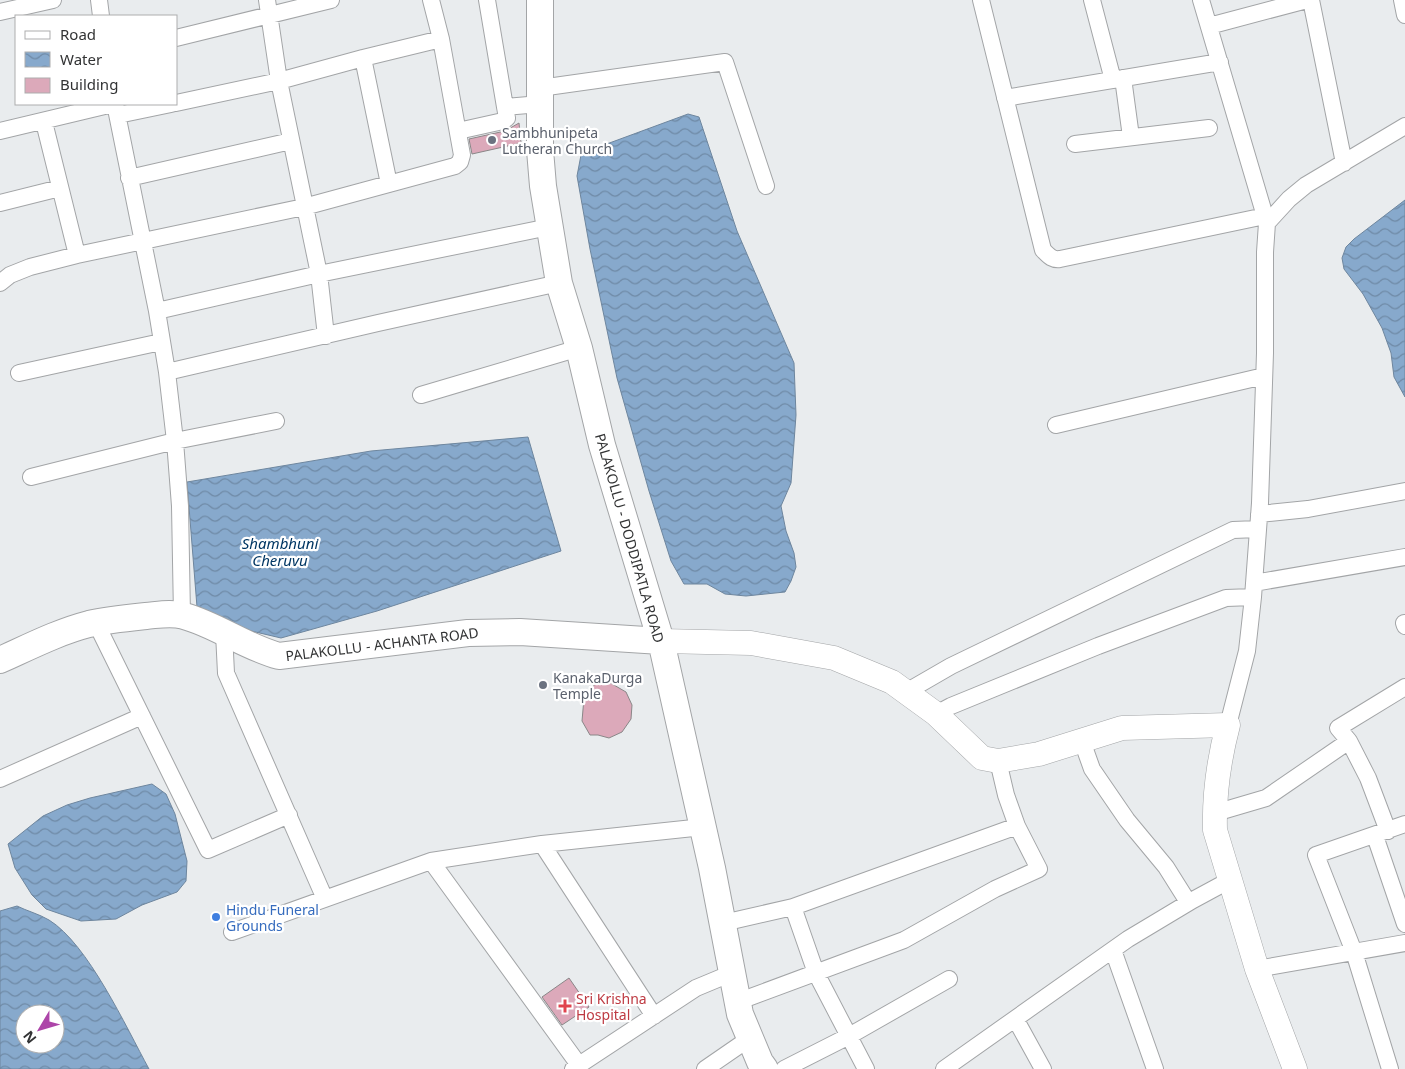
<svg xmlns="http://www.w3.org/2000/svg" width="1405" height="1069" font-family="'Noto Sans',sans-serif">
  <defs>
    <pattern id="water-waves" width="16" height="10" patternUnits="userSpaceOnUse" patternTransform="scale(1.25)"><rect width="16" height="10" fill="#87a9cc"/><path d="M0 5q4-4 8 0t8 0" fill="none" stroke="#6f8aa6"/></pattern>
  </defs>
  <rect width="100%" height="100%" fill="#e9ecee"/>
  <path fill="url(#water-waves)" stroke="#6e869e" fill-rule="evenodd" d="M688,114L699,117L737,231L794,363L796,415L791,483L781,506L786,531L794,553L796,567L791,581L785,592L746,596L725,594L707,584H684L671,561L649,491L617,378L590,249L577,176L581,155L604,145Z
    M1405,200V397L1394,377L1391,353L1382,328L1363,294L1344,269L1342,258L1346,247L1354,239Z
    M528,437L561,551L377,611L281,638L247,630L197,607L187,482L371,451Z
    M152,784L166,794L175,814L187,861L186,881L177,892L142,905L116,919L81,921L46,909L32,895L15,868L8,844L43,816L67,805L90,798Z
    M17,906C27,911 39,914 49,920C88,944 126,1027 149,1069H0V911ZM25,1014H55V1044H25Z"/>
  <path fill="#dca9ba" stroke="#8a8788" d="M519,123L521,143L472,154L469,139L505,131Z
    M607,681L626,692L632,705L631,719L622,732L609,738L598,735H590L582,721L584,698L595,684Z
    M569,978L589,1007L562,1025L542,997Z"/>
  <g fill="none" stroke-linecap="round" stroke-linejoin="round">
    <defs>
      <path id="street" d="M99,0L101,16
        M267,0L279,81L319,274L326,336
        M487,0L505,107L540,104
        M981,0L1043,250C1049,256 1052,260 1060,259L1265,216
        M1092,0L1113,80
        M1201,0L1267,223
        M1311,0L1344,163
        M1402,0L1405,15
        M0,12L53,0
        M1209,26L1307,0
        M176,38L331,0
        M363,58L389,184
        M1123,78L1131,137
        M540,88L725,62L766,186
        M1005,98L1220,62
        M176,103L279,81L363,58L441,39
        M115,104L157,311L167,372L175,441L180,506L182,615
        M118,115L171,104
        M44,122L77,255
        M0,131L113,104
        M458,131L503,121L507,118L505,107
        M1075,144L1209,128
        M129,178L291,141
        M0,203L60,188
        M0,283L10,275L30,267L77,255L304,207L455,166L460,162L462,155L441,39L431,0
        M157,311L319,274L549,227
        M167,372L378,323L559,283
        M19,373L161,342
        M421,395L579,348
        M1056,425L1264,376
        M31,477L175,441L276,421
        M1259,514L1308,509L1405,491
        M1254,583L1405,557
        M96,623L208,850L289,815
        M1404,623L1405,626
        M224,633L226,673L325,899
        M906,692L951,666L1233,530L1258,529
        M936,714L951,706L1098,646L1226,598L1253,597
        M1228,725L1247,651L1253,597L1260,503L1265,353V252L1267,223L1289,199L1306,185L1405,126
        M1082,741L1092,769L1127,820L1166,867L1188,902
        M1349,741L1338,728L1405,687
        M0,779L142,716
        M1215,813L1266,798L1349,741L1368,778L1388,831
        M1375,836L1405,924
        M542,844L654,1016
        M431,861L579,1065
        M793,907L816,973L866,1069
        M723,923L793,907L1017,826
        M232,932L431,861L542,844L703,827
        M1113,950L1155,1069
        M1257,969L1405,943
        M737,1002L904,940L995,889L1039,869L1017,826L1006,795L998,761
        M1016,1020L1043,1069
        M573,1069L696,988L732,973
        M705,1069L750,1038
        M784,1069L849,1036L949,979
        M944,1069L1128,939L1193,900L1230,880
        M1390,1069L1354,952L1316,855L1405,824"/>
      <path id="secondary" d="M661,641L751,643L834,658L892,682L936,714L982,758L998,761L1039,754L1122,728L1228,725C1219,759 1214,795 1215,830L1257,969L1295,1069"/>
      <path id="primary" d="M540,0V150L543,186L559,283L579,348L602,445L661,641L712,868L740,1014L760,1062L765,1069
        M0,660C29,647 58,632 89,624C107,620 127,618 146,616C158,615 172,612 184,616C217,625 245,647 279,656L468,633L520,632L661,641"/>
    </defs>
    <use href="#street" stroke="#a3a5a7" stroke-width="18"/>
    <use href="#secondary" stroke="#a3a5a7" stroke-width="25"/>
    <use href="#primary" stroke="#a3a5a7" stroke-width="28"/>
    <use href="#street" stroke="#fff" stroke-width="16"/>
    <use href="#secondary" stroke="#fff" stroke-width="24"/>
    <use href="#primary" stroke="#fff" stroke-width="26"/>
  </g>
  <g fill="#6b7280" stroke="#fff" stroke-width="2">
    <circle cx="492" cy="140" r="5"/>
    <circle cx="543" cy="685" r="5"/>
  </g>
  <circle fill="#3f7fe0" stroke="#fff" stroke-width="2" cx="216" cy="917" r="5"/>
  <path fill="#e0444e" stroke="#fff" stroke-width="2" d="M562.5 998.5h5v5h5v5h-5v5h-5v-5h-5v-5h5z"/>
  <g text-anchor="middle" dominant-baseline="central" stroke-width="4.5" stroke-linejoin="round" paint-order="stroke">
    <g font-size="14" fill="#5b616d" stroke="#fff" text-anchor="start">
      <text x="502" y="132">Sambhunipeta<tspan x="502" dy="16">Lutheran Church</tspan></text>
      <text x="553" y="677">KanakaDurga<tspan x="553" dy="16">Temple</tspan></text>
    </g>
    <g font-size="14" fill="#323334" stroke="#fff">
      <text transform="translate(630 538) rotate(74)">PALAKOLLU - DODDIPATLA ROAD</text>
      <text transform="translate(382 644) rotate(-7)">PALAKOLLU - ACHANTA ROAD</text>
    </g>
    <g font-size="14" fill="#366cbe" stroke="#fff" text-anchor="start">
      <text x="226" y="909">Hindu Funeral<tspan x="226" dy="16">Grounds</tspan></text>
    </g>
    <g font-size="14" fill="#be3a42" stroke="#fff" text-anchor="start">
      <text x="576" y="998">Sri Krishna<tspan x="576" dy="16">Hospital</tspan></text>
    </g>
    <g font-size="15" font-style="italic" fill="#003663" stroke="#fff">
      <text x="280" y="543">Shambhuni<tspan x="280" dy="17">Cheruvu</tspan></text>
    </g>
  </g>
  <rect x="15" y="15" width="162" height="90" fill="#ffffff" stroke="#adadae"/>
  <rect x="25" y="31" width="25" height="8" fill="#ffffff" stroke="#adadae"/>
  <text x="60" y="40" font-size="15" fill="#323334">Road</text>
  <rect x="25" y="52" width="25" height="15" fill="url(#water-waves)" stroke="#adadae"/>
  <text x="60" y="65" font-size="15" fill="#323334">Water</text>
  <rect x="25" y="78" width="25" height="15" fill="#dca9ba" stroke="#adadae"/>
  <text x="60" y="90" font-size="15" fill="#323334">Building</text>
  <g transform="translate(40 1029) rotate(232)"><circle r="24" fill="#ffffff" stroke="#adadae"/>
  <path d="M0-4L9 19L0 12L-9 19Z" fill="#ad45a9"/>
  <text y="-8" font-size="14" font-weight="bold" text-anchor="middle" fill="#323334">N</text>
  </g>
</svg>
